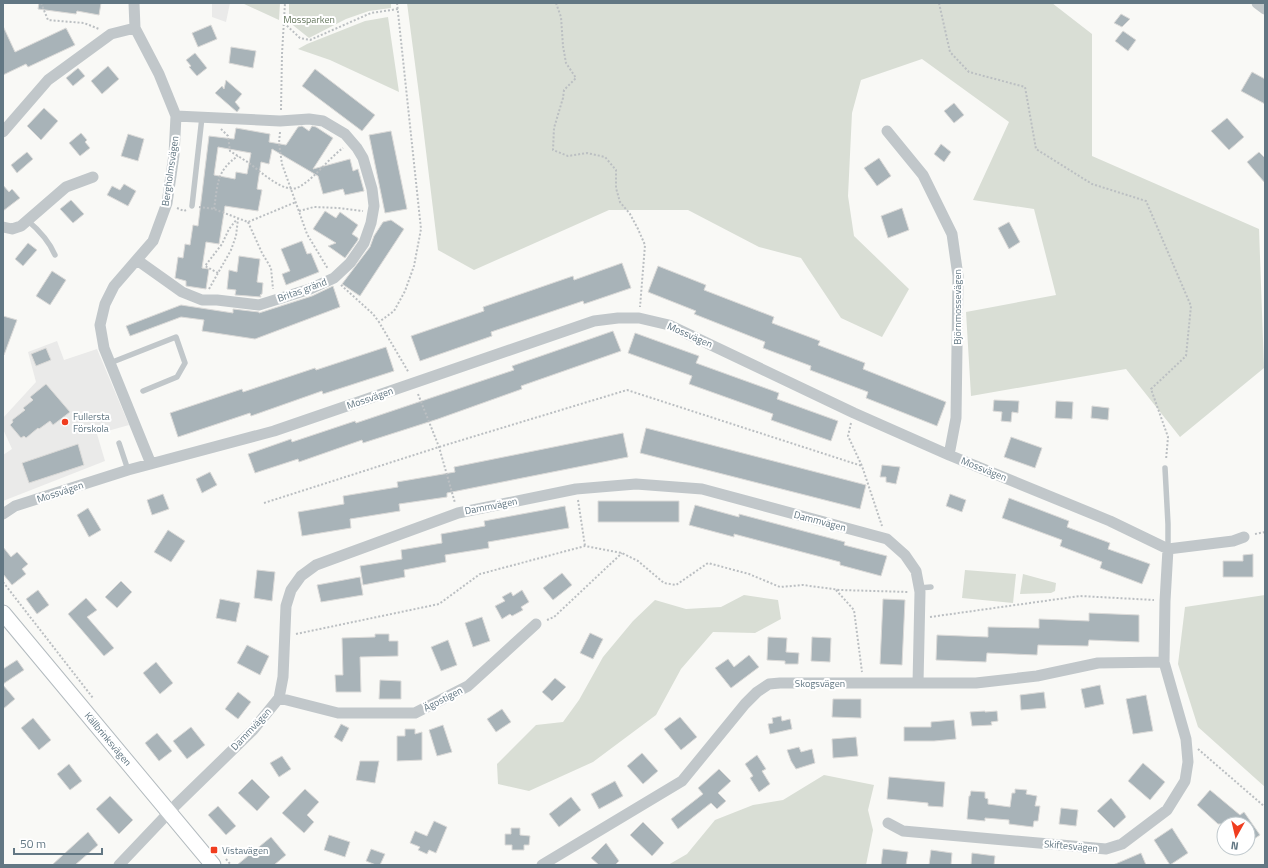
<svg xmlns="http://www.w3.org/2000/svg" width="1268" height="868" font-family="'Titillium Web',sans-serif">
  <rect width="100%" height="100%" fill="#f9f9f6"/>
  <path fill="#eaeae9" d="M212,3H230L226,22L212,17Z
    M57,341L64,360L97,349L129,425L97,434L105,461L3,501V455L12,449L3,429V418L36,382L28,352Z"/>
  <path fill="#d9ded5" d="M242,3H280L279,20Z
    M289,3H391V8L369,11L346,19L309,38L289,22Z
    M407,3H1052L1092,34V156L1259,229L1264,368L1180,437L1126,369L971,396L966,312L1056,295L1034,209L973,200L1009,122L922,59L861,80L852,113L848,196L854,236L909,289L882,337L841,318L801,258L759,247L688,210H609L474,270L438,250L420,102Z
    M388,17L399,92L330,60L298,49L307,44L365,21Z
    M965,570L1016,574L1013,603L962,598Z
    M1023,574L1056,583L1055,591L1051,593L1020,594Z
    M744,595L778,600L781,619L755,633L713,632L681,669L656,715L593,762L529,791L498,784L497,764L536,725L563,722L579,700L603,657L633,621L655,600L686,609L721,607Z
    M1265,595V787L1198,727L1178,664L1185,607Z
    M824,775L874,785L868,810L873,830L866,865H668L687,854L715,820L753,805L783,800Z"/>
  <path fill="#a8b3b8" stroke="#dbdad8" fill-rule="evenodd" d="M39,3H101L99,15L77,11L76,14L38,9Z
    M1121,14L1130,19L1122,27L1114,23Z
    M211,25L217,39L198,47L192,33Z
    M3,26L15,52L66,28L75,45L28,67L26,64L3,75Z
    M1123,31L1136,40L1128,51L1115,41Z
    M231,47L256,51L253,68L229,63Z
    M195,53L207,68L197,76L189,67L191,66L186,60Z
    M108,66L119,79L102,94L91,81Z
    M78,68L85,76L73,86L66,78Z
    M315,69L375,115L362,131L302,86Z
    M1252,72L1265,79V104L1241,91Z
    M226,80L242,94L235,102L240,108L237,112L215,93L222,86L224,89Z
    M954,103L964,115L954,123L944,111Z
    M44,108L58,121L41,140L27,126Z
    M1227,118L1244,137L1229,150L1211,131Z
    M302,126L309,131L312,126L316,127L333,138L313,169L350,159L353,171L358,169L364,191L345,195L343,189L323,194L318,176L272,149L269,164L261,162L257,189L262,190L258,211L225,206L219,244L206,242L202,268L209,269L206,289L186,286V281L175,278L178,257L183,258L185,244L190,245L193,225L198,226L209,136L234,139L236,128L270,134L269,142L286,145L298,127ZM218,147L251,153L247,174L236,172L235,179L214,175Z
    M391,131L407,209L385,213L369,135Z
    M81,133L87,140L85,142L90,148L80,156L69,143Z
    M128,134L144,139L138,161L121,156Z
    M941,144L951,152L944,162L934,154Z
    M27,152L33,159L17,173L11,165Z
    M1259,152L1265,158V183L1247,162Z
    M879,158L891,176L877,186L864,168Z
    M124,184L136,191L128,206L107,195L112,186L120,190Z
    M3,185L9,192L12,189L20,198L3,211Z
    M71,200L84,214L73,223L60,209Z
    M902,208L909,230L888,238L881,216Z
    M325,211L336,218L340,212L358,225L352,234L358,238V240L345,258L328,246L336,243L313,229Z
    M391,220L404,229L360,296L342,284L370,247L374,236L383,222Z
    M1009,222L1020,242L1009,249L998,228Z
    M302,241L307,254L311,253L319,272L286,285L282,274L290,271L281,249Z
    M28,243L37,250L23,266L15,259Z
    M239,256L260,259L257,282L263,283L262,294L260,295L261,297L235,295L236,290L227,289L229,270L237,272Z
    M622,263L631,288L584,304L583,301L491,332L492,336L420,361L411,336L484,311L483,307L573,276L574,280Z
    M658,266L706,285L704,290L774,317L772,323L820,341L818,345L865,363L863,369L946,402L937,426L866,398L868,392L810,370L811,366L763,348L765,342L694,314L696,311L648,292Z
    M52,271L66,280L50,305L36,296Z
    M333,286L340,307L255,339L202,331L204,320L181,317L130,336L126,326L181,305L233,313V309L259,312V313L312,296Z
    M3,316L17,320L4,355H3Z
    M613,331L621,351L521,386L522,389L438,419L363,443L362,440L299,462L298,459L255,473L248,454L291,439L292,442L355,421L356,423L514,370L512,366Z
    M635,333L699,356L696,363L779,393L777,399L838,421L831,441L771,420L773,414L689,384L692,376L628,353Z
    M386,347L394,371L323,394L322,391L251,416L250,413L178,437L170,413L242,389L243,392L315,368L316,370Z
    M46,348L51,360L36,366L31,354Z
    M46,384L70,412L53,425L50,421L39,429L38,428L26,438L24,436L21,438L10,425L13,422L12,420L25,410L23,408L33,400L30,397Z
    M994,400L1019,401L1018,413L1012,412L1011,422L1001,421L1002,412L993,411Z
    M1056,401L1073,402L1072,419L1055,418Z
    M1092,406L1109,408L1108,420L1091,418Z
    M646,428L866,485L860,509L640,453Z
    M623,433L628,457L447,493V497L399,504L400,511L350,519L351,528L302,536L298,512L344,504L343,496L398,487L397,482L455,472L454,467Z
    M1011,437L1042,448L1035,468L1004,457Z
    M78,444L84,465L29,483L22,463Z
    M882,465L900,467L896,484L886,482V477H880Z
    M210,472L217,485L202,493L196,479Z
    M163,494L169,509L152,515L147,500Z
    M950,494L966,500L962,512L946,506Z
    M1009,498L1069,521L1067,527L1110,543L1108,549L1150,564L1142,584L1100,568L1102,562L1060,546L1062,540L1002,518Z
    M598,501H679V522H598Z
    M695,505L739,517V514L845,542L844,545L887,556L881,576L840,565V562L734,534V537L689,525Z
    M565,506L569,528L488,542L489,548L445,555L446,562L404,570L405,577L363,585L360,566L402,559L401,550L442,543L441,534L485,526L484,521Z
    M88,508L101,530L89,537L77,515Z
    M168,530L185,541L171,562L154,552Z
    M3,547L11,557L17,552L28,564L22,569L26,574L12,585L3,574Z
    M1253,554V577H1223V561H1243V555Z
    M257,570L275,572L272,601L254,598Z
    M562,573L572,585L553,600L543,588Z
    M360,577L363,595L321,602L317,585Z
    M121,581L132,592L117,608L105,597Z
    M38,590L49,605L37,614L26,599Z
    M522,590L529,602L521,607L523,610L512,616L510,614L502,619L495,606L505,601L502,597L511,592L513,596Z
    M86,598L97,610L87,617L114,648L104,656L68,614Z
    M220,599L240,603L236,622L216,618Z
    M883,599L905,600L902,665L880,664Z
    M1089,613L1139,615V642L1089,640L1088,646L1038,645L1037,655L987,653L986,662L936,660L937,635L988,637V627L1039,628V619L1089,621Z
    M482,617L490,641L473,647L465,623Z
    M590,633L603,639L593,659L580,653Z
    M375,634H389V641H398V656L360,657L361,692H336L335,675H343L342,638L375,637Z
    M768,637L787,638L786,652L799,653L798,664H785V661L767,660Z
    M812,637L831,638L830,662L811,661Z
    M448,640L457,665L441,671L431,647Z
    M247,645L269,656L260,675L237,663Z
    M749,655L759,667L731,688L715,668L728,659L734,667Z
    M17,660L24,670L3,684V669Z
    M156,662L173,683L160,694L143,673Z
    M555,678L566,687L552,701L542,692Z
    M380,680L401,681V699H379Z
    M3,685L15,699L3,709Z
    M1100,685L1104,704L1085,708L1081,689Z
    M238,692L251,702L238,719L225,709Z
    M1044,692L1046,708L1021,710L1020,695Z
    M1146,695L1153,731L1133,734L1126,699Z
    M833,699H861V718L832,717Z
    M502,709L511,722L496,732L487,719Z
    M985,711V712L997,711L998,721L991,722L992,725L972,726L970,712Z
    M781,716L782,721L790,719L792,729L770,734L768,724L773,723L772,718Z
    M680,717L697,737L681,750L664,729Z
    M33,718L51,740L39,750L21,728Z
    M954,720L956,739L934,741H904V727H931V722Z
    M341,724L349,728L342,742L334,737Z
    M443,725L452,752L437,756L429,730Z
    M191,727L205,745L187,759L173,741Z
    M405,729H415V734L422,732V760L397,761V736H405Z
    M157,733L172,751L159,761L145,743Z
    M856,737L858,756L833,758L832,739Z
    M799,747L801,752L812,749L815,763L796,769L791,761L787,750Z
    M642,753L658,771L643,784L627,766Z
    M757,755L766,769L762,771L770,784L759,792L750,778L753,776L745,764Z
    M282,756L291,769L279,777L270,763Z
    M360,761H379L375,783L356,780Z
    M1143,763L1165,782L1150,800L1128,781Z
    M69,764L82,781L70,790L57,774Z
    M719,769L731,781L718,793L726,801L717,809L711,803L678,829L671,819L703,794L698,788Z
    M889,777L945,782L943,807L928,806V803L887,799Z
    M252,779L270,797L257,811L238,793Z
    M615,781L623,796L599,809L591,794Z
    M305,789L319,802L307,815L314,822L304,833L282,813Z
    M1015,789L1027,790L1026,794L1037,796L1035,806H1040L1038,821H1034L1033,827L1009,824V820L985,818V821L967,819L969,796H970L971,791L985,792V798L988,799V804L1010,807L1012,793H1015Z
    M1210,790L1240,815L1244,812L1260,835L1248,843V824H1218L1197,805Z
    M110,796L133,820L119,834L96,809Z
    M571,797L581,810L559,827L549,814Z
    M1111,798L1123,812L1126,817L1114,828L1097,811Z
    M218,806L236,826L226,835L208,815Z
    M1061,808L1078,810L1076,826L1059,824Z
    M434,821L447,827L436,853L429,850L427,854L418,850L420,847L410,843L415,831L427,836Z
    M643,822L664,843L652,856L630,835Z
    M511,828H520V835L530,836L529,845H524V850H512V845H505V834H511Z
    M1172,828L1188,853L1170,865L1154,840Z
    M88,832L98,845L75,865H52Z
    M329,835L350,842L345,857L324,850Z
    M271,837L286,855L274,865H237Z
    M606,843L619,861L615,865H599L591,858Z
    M371,849L385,854L380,865H376L366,861Z
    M883,849L908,852L906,865H881Z
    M931,850L952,853L951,865H929Z
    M972,853L995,856L994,865H971Z
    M1141,853L1146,865H1113Z"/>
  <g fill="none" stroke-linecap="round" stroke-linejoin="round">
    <defs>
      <path id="secondary" d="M3,613L213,865"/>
    </defs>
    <use href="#secondary" stroke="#b3bbbf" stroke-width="17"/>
    <path stroke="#bbbfc2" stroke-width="2" stroke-dasharray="2 2" stroke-linecap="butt" d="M41,3L48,20L84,23L99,29
      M397,3L421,229L414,266L405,291L394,311L379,322L409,373
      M556,3L561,17L563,46L566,63L576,78L564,90L563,98L554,128L553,150L568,156L587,153L605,157L616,170V188L620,202L630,214L638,229L645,245L640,307
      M939,3L950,52L969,72L1025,87L1036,149L1092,184L1146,201L1191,306L1186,356L1151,389L1168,437L1166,460
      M284,23L300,38L310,40L371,13L398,9
      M281,110L282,54L285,3
      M221,129L228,136L230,151C236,155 243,159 249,163C260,171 285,195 299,187C315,178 328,159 343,148
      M280,132L279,143L282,164L307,234L328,269
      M199,207L214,209L248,222L296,202
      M177,208L184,211L186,210
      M214,209C218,184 216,171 238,156
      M299,211L314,207L338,208L363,211
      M248,222L262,253L271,268L273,289
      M218,273L205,266L222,244L229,229L237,219
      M341,285L373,314L379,322
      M209,289L231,250L236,236L238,219
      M418,394L439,447L455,503
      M851,423L848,436L862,466L882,526
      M578,500L585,546
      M264,503L439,447L627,390L862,466
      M1255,534L1265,532
      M3,582L93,698
      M836,590L854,610L862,672
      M930,617L1080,596L1154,600
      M547,620L554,617L622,553
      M296,634L439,604L480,574L585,546L622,553L638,561L664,583L676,585L708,563L749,574L780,587L803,585L840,590L909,592
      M1198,749L1265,807
      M226,859L231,865"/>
    <path stroke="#c1c7ca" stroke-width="5.5" d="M192,206L202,117
      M27,220C39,230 49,241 55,255
      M110,363L176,337L185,363L177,377L143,391
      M119,443L128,470
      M1165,468L1168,524V549
      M919,588L931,587"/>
    <path stroke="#c1c7ca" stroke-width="11" d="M134,3L135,28L159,74L176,116L174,155L167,203L153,241L114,286L105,304L100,325L104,348L151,464
      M1257,3L1265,9
      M887,131L923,175L952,234L958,276L956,418L949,455
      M3,132L48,80L111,34L135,28
      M3,227L12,229L21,226L66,187L93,177
      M137,260L182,292L202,300H217L259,305L310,289L334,278L350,263L364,243L371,223L374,206L372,189L363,158L357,148L345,134L323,121L309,119L280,121L176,116
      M3,514L15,506L128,470L274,431L594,321L618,318H639L669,325L854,413L949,455L1110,521L1168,549L1233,541L1244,537
      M279,698L338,713H415L468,686L536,624
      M888,823L903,831L1106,849L1122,844L1167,810L1185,781L1188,762L1186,739L1164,662L1165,601L1168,549
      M119,865L176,805L253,730L279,698L283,677L286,606L291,590L301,576L316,565L458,513L576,489L636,484L702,489L887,539L905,555L916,571L920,592L918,683
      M542,865L682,781L745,704L757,692L769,684L780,683H976L1037,676L1098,663L1164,662"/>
    <use href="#secondary" stroke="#fff" stroke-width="15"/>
  </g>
  <g fill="#f03d1f" stroke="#fff" stroke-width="1.5">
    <circle cx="65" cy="422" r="4"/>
    <rect x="210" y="846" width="8" height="8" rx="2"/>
  </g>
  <g text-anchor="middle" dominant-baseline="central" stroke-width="4" stroke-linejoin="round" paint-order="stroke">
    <g font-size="10" fill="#687a61" stroke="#fff">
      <text x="309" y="19">Mossparken</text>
    </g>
    <g font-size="10" fill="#627783" stroke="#fff">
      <text transform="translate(170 171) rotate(-82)">Bergholmsvägen</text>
      <text transform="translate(302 290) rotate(-20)">Britas gränd</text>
      <text transform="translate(957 307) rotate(-90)">Björnmossevägen</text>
      <text transform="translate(690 335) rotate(24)">Mossvägen</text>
      <text transform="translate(370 398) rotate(-19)">Mossvägen</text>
      <text transform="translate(984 469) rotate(22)">Mossvägen</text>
      <text transform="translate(60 492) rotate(-18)">Mossvägen</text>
      <text transform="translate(491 506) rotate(-11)">Dammvägen</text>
      <text transform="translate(820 521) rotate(15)">Dammvägen</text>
      <text x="820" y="683">Skogsvägen</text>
      <text transform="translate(443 699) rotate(-27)">Ägostigen</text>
      <text transform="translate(251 729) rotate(-47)">Dammvägen</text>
      <text transform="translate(108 739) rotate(50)">Källbrinksvägen</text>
      <text transform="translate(1071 846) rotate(5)">Skiftesvägen</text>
    </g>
    <g font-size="10" fill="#627783" stroke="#fff" text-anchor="start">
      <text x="73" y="416">Fullersta<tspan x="73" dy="12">Förskola</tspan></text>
      <text x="222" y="850">Vistavägen</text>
    </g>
  </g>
  <rect width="1268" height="868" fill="none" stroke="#627783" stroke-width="8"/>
  <g transform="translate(1236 836) rotate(188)"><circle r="19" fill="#ffffff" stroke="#c0c9cd"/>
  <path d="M0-3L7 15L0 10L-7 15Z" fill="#f03d1f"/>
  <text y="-6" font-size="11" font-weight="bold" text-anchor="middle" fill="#627783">N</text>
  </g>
  <path d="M14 848v6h88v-6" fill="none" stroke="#627783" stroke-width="2"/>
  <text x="20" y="848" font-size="12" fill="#627783" stroke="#ffffff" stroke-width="3" paint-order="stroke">50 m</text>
</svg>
